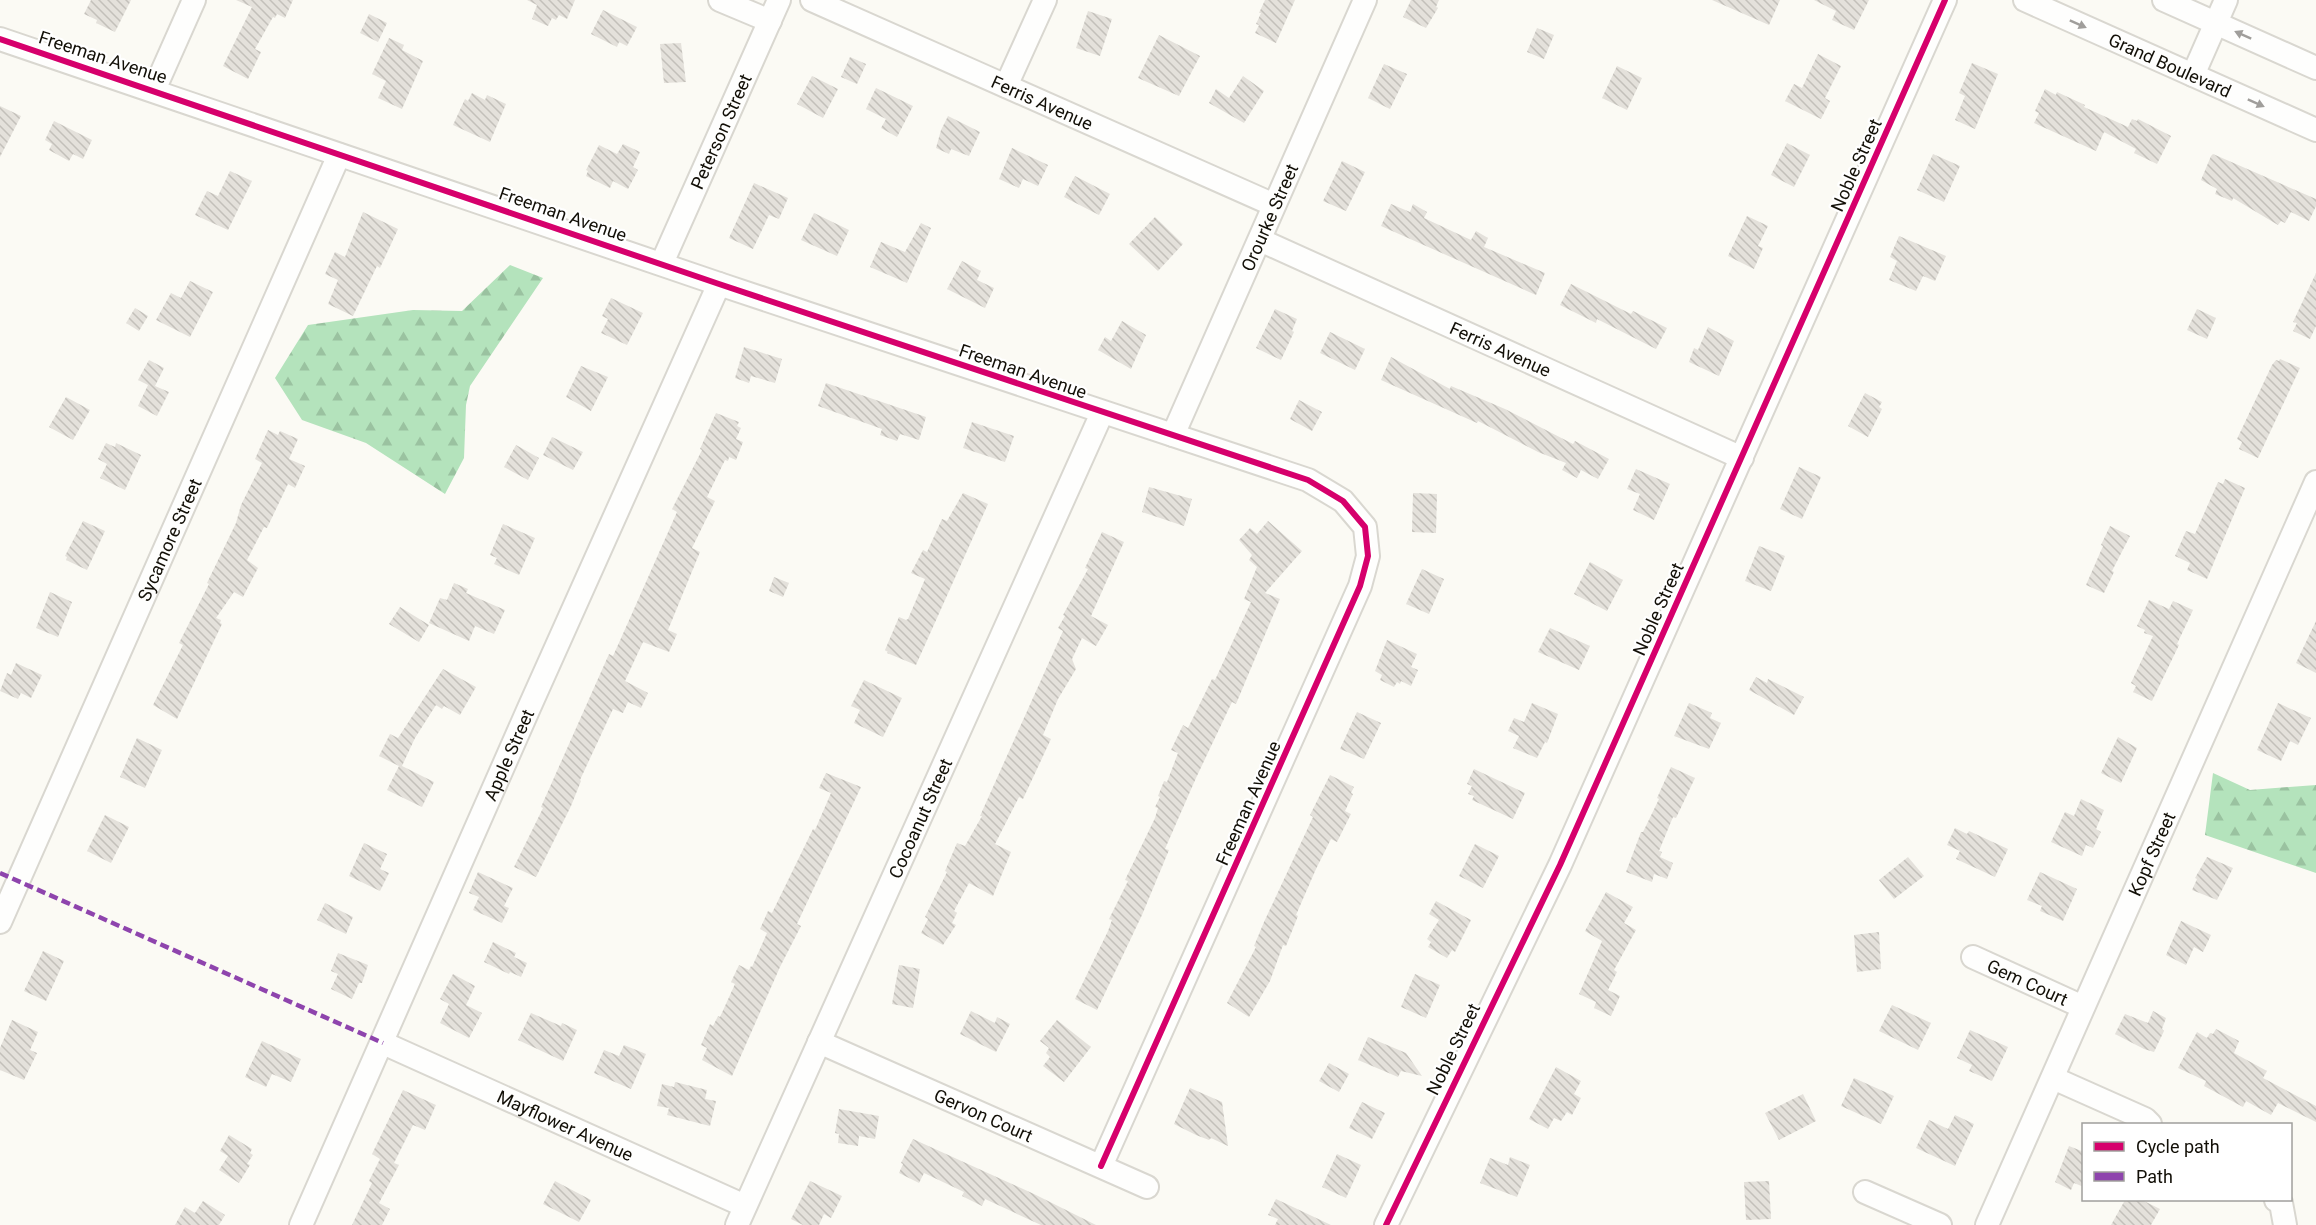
<svg xmlns="http://www.w3.org/2000/svg" width="2316" height="1225" font-family="Roboto,sans-serif">
  <defs>
    <pattern id="forest-firs" width="22" height="20" patternUnits="userSpaceOnUse" patternTransform="scale(1.5)"><rect width="22" height="20" fill="#b4e3bc"/><path d="M5 1l3.5 6h-7zM16 11l3.5 6h-7z" fill="#9ac2a0"/></pattern>
    <pattern id="building-back-hatch" width="6" height="6" patternUnits="userSpaceOnUse" patternTransform="scale(1.5)"><rect width="6" height="6" fill="#e4e1db"/><path d="M-1 5l2 2M0 0l6 6M5-1l2 2" fill="none" stroke="#c3c0ba"/></pattern>
  </defs>
  <rect width="100%" height="100%" fill="#fbfaf4"/>
  <path fill="url(#forest-firs)" d="M510,265L543,278L470,386L466,405L464,458L445,494L366,443L302,420L275,378L308,325L413,310L462,311Z
    M2213,773L2250,790L2316,785V873L2205,835Z"/>
  <path fill="url(#building-back-hatch)" d="M91,0H131L115,32L96,23L97,20L84,14Z
    M236,0H293L285,18L277,14L275,18L273,17L255,49L261,52L248,79L223,66L252,7Z
    M527,0H575L567,19L559,15L556,20L552,18L548,26L532,19L537,5Z
    M1265,0H1295L1276,43L1255,33L1259,25L1256,24L1261,13H1259Z
    M1411,0H1439L1436,7L1438,8L1426,28L1403,17Z
    M1712,0H1780L1769,25Z
    M1814,0H1869L1854,30L1832,20L1836,11Z
    M603,10L637,27L627,46L619,42L617,47L591,34Z
    M1088,11L1112,19L1100,56L1076,48Z
    M369,14L387,23L378,42L360,33Z
    M1537,28L1554,35L1544,59L1527,52Z
    M1159,35L1200,56L1179,96L1138,78Z
    M389,38L404,45L402,50L423,61L402,109L378,98L386,81L372,74Z
    M681,43L686,82L664,83L660,44Z
    M1818,54L1841,66L1825,98L1830,101L1821,119L1785,101L1794,84L1802,88Z
    M850,57L866,64L857,84L841,77Z
    M1972,63L1998,74L1975,129L1955,120L1965,96L1959,93Z
    M1384,64L1407,74L1390,109L1368,98Z
    M1617,66L1642,78L1627,110L1602,98Z
    M812,76L838,89L823,118L797,104Z
    M1243,76L1264,91L1244,123L1209,103L1216,89L1229,98Z
    M876,88L913,106L897,137L881,128L886,119L866,109Z
    M2045,89L2056,95L2057,92L2085,105L2084,107L2128,127L2132,119L2137,121L2138,119L2171,136L2157,164L2134,153L2136,149L2104,132L2096,151L2034,123L2039,113L2035,111Z
    M472,93L485,100L487,95L506,104L490,142L453,125L465,99L468,101Z
    M0,106L21,116L0,157Z
    M948,116L980,132L969,156L951,149L949,154L936,148L941,130Z
    M54,121L92,140L83,159L73,154L69,161L49,150L52,144L45,140Z
    M1787,143L1810,155L1794,187L1771,175Z
    M623,144L640,152L633,167L638,170L628,189L613,181L610,188L586,176L588,171L586,170L599,145L617,154Z
    M1012,148L1048,165L1038,186L1023,179L1019,188L999,179Z
    M1933,154L1960,166L1944,202L1917,190Z
    M2213,154L2316,199V206L2309,221L2291,212L2285,223L2281,221L2278,225L2233,198L2232,201L2215,194L2217,189L2201,180L2211,156Z
    M1342,161L1365,172L1346,211L1323,201Z
    M230,171L252,181L228,230L195,215L207,191L218,196Z
    M1075,176L1110,194L1099,215L1064,197Z
    M754,183L788,198L779,219L769,215L753,249L729,238Z
    M1391,204L1410,212L1413,204L1427,212L1424,218L1471,240L1476,231L1488,238L1484,247L1545,273L1536,295L1381,226Z
    M363,212L398,229L380,268L377,266L353,316L328,304L338,280L325,274L335,252L345,257Z
    M814,213L849,230L837,256L801,240Z
    M1747,216L1768,226L1758,246L1763,248L1754,269L1728,256Z
    M1155,217L1183,244L1158,271L1129,244Z
    M921,223L931,228L907,283L870,267L881,242L905,252Z
    M1899,236L1946,256L1935,281L1923,276L1916,291L1889,280L1897,261L1890,257Z
    M962,261L981,271L977,280L994,288L985,308L947,289Z
    M2316,273V326L2310,339L2293,331L2297,323L2293,322Z
    M190,281L213,292L190,337L156,320L171,293L181,298Z
    M1571,284L1631,314L1633,311L1667,328L1656,349L1597,319L1596,323L1560,305Z
    M611,298L643,313L627,345L601,333L608,319L602,316Z
    M135,308L148,316L139,331L126,323Z
    M1275,309L1297,319L1292,331L1294,332L1281,360L1256,348Z
    M2197,309L2216,318L2207,339L2187,330Z
    M1122,321L1146,335L1131,369L1098,350L1105,337L1111,341Z
    M1708,327L1734,341L1719,376L1689,362L1694,348L1698,350Z
    M1330,332L1365,349L1355,370L1320,353Z
    M744,347L782,359L775,383L751,376L749,383L735,378Z
    M1391,357L1450,389L1451,386L1505,409L1573,444L1575,441L1609,459L1598,479L1581,470L1577,478L1562,470L1566,463L1538,452L1478,421L1477,423L1381,380Z
    M2280,359L2300,368L2258,458L2239,449L2242,442L2237,439L2272,365L2276,360L2279,361Z
    M149,360L164,368L155,386L169,392L157,416L138,406L148,385L138,380Z
    M581,366L608,377L591,411L566,397Z
    M826,383L926,417L919,440L900,434L897,441L880,435L882,429L818,406Z
    M1865,393L1882,402L1879,407L1882,409L1868,437L1848,426Z
    M66,397L90,410L73,440L49,427Z
    M1299,400L1322,412L1312,431L1290,419Z
    M716,413L739,422L737,426L741,428L736,439L743,442L736,460L729,457L728,461L725,460L707,497L715,501L692,548L700,552L668,630L677,634L669,652L643,642L625,681L648,693L641,708L628,702L623,713L613,709L580,780L581,781L571,806L536,877L514,867L543,808L541,807L609,654L613,656L630,618L677,512L672,509L702,450L700,449Z
    M972,422L1014,436L1005,462L963,448Z
    M268,430L278,435L280,431L298,439L289,459L305,466L295,488L288,484L267,528L264,527L247,560L258,568L243,597L234,592L216,618L221,620L220,623L222,624L177,719L153,705L183,645L179,643L209,584L207,583L236,523L241,505L262,463L255,459Z
    M552,437L583,452L573,470L543,455Z
    M106,443L115,447L116,443L141,455L125,490L100,478L107,464L98,459Z
    M516,445L539,458L528,480L504,467Z
    M1799,467L1821,477L1802,519L1780,509Z
    M1636,469L1670,484L1654,520L1633,510L1640,494L1627,489Z
    M2225,479L2245,488L2207,579L2187,570L2190,563L2175,556L2186,531L2195,534L2218,482L2223,484Z
    M1149,487L1192,499L1184,526L1142,512Z
    M963,493L988,504L916,665L887,653L888,652L885,650L899,617L906,620L908,619L925,579L911,573L923,550L927,552L942,519L947,521Z
    M1413,493L1437,494L1436,533L1412,532Z
    M83,521L105,531L87,570L66,560L67,557L65,556Z
    M1268,521L1302,551L1265,593L1280,599L1236,704L1232,702L1196,778L1165,849L1169,850L1142,915L1097,1010L1075,999L1108,931L1112,920L1109,919L1128,881L1125,880L1155,818L1158,808L1155,807L1160,797L1158,796L1164,781L1167,782L1178,753L1171,750L1183,725L1188,728L1212,679L1215,680L1251,602L1244,599L1257,567L1249,560L1252,555L1239,540L1250,528L1257,534Z
    M503,524L535,538L519,575L494,564L497,558L490,555Z
    M2110,526L2130,536L2112,571L2114,572L2104,593L2086,585L2103,546L2101,545Z
    M1102,532L1124,542L1091,616L1108,625L1096,646L1082,638L1072,659L1076,669L1058,699L1043,735L1051,739L1023,799L1019,797L995,844L1011,852L993,896L969,883L954,911L957,913L952,923L956,925L943,945L921,933L928,919L925,917L947,872L945,871L957,843L965,846L982,816H980L1063,631L1058,628L1065,616L1063,615L1088,569L1085,568Z
    M1759,546L1785,556L1771,591L1745,581Z
    M1590,562L1623,580L1607,611L1574,594Z
    M1422,569L1444,579L1429,614L1406,604Z
    M774,577L789,583L783,597L769,591Z
    M454,583L468,589L466,593L505,610L494,634L475,626L469,641L429,623L440,598L447,600Z
    M50,592L72,602L58,637L36,628Z
    M2149,600L2169,609L2173,601L2193,610L2177,644L2179,645L2152,701L2133,692L2136,686L2131,683L2153,636L2144,633L2145,630L2137,626Z
    M400,607L429,625L419,642L389,624Z
    M2316,621V673L2296,663Z
    M1550,628L1590,646L1579,670L1538,652Z
    M1387,640L1417,654L1411,667L1418,670L1411,686L1401,681L1400,684L1397,682L1394,687L1380,680L1382,675L1375,671Z
    M16,663L42,675L31,698L21,693L18,699L0,691L7,673L11,675Z
    M443,669L476,687L460,715L444,706L442,709L436,705L415,738L402,766L434,782L422,807L387,790L399,766L379,756L390,734L398,738Z
    M1756,677L1767,683L1768,679L1804,697L1794,715L1749,690Z
    M864,680L902,698L883,737L854,723L860,710L851,706Z
    M1532,703L1558,714L1547,743L1545,742L1537,758L1513,748L1519,736L1508,731L1514,718L1524,722Z
    M1689,703L1712,713L1710,718L1721,723L1709,749L1674,736Z
    M2278,703L2311,718L2298,745L2290,741L2281,761L2257,750Z
    M1357,712L1381,723L1364,759L1340,749Z
    M2118,737L2137,748L2121,783L2101,773Z
    M137,738L162,750L145,788L120,777Z
    M1671,767L1695,778L1676,818L1673,817L1659,851L1662,852L1660,857L1673,863L1667,879L1654,874L1652,882L1626,872L1641,832H1643L1659,799L1657,798Z
    M1474,769L1525,793L1513,819L1472,800L1474,796L1468,794L1472,786L1467,784Z
    M826,773L861,787L797,924L801,926L780,967L732,1076L702,1060L707,1048L701,1045L710,1024L713,1026L718,1016L720,1017L735,984L731,982L739,965L749,970L751,966L752,967L767,933L760,929L768,911L772,913L813,829L815,830L831,793L819,788Z
    M1330,775L1354,787L1351,793L1353,794L1345,811L1351,814L1337,842L1331,839L1316,869L1296,915L1298,916L1286,946L1283,945L1270,981L1249,1017L1227,1003L1256,947L1254,946L1264,922L1313,817L1310,815Z
    M2081,799L2104,810L2096,829L2101,832L2093,848L2086,845L2082,856L2051,842L2065,812L2074,816Z
    M105,815L129,827L111,863L87,851Z
    M1955,828L1967,834L1969,831L2008,849L1995,877L1956,859L1960,851L1947,845Z
    M364,843L387,854L380,869L389,873L380,891L349,876Z
    M1475,844L1499,856L1483,888L1459,876Z
    M1908,857L1924,876L1894,899L1879,880Z
    M2207,857L2233,868L2217,900L2192,890L2197,879L2195,878Z
    M478,872L513,888L504,906L509,908L502,923L473,910L479,897L469,893Z
    M2040,872L2077,889L2063,921L2040,911L2042,906L2027,900Z
    M1606,892L1633,907L1624,923L1636,930L1614,970L1617,972L1608,990L1620,996L1611,1016L1594,1008L1596,1002L1579,994L1602,941L1585,931Z
    M1436,901L1471,920L1455,952L1452,950L1447,958L1428,947L1431,942L1427,939L1439,920L1429,914Z
    M325,903L353,917L346,934L317,920Z
    M2181,921L2211,935L2203,952L2194,947L2186,965L2166,955Z
    M1879,932L1881,969L1857,972L1854,935Z
    M493,942L516,953L514,957L527,963L521,977L510,972L509,974L484,962Z
    M43,951L64,961L46,1001L24,991Z
    M338,953L368,965L362,983H359L352,999L331,989L338,974L331,971Z
    M899,965L920,969L913,1008L892,1004Z
    M453,974L475,986L466,1005L482,1013L469,1038L440,1023L449,1004L440,999Z
    M1415,974L1440,985L1426,1018L1401,1007Z
    M1892,1005L1931,1023L1918,1050L1879,1031Z
    M971,1011L995,1023L997,1017L1010,1024L996,1052L960,1034Z
    M2153,1011L2166,1018L2162,1029L2164,1031L2154,1052L2144,1049L2115,1034L2125,1014L2148,1023Z
    M531,1013L561,1026L562,1023L577,1030L563,1061L518,1040Z
    M12,1020L38,1032L30,1050L37,1053L24,1080L0,1070V1048Z
    M1057,1020L1091,1047L1064,1082L1043,1066L1050,1057L1046,1053L1049,1048L1040,1041Z
    M2216,1029L2239,1041L2234,1053L2267,1071L2263,1078L2316,1106V1122L2278,1103L2271,1115L2246,1101L2243,1107L2204,1086L2206,1081L2178,1068L2197,1032L2207,1038L2210,1033L2213,1034Z
    M1970,1030L2008,1047L1992,1081L1969,1071L1972,1065L1957,1058Z
    M1368,1037L1406,1053L1422,1076L1401,1071L1398,1077L1358,1060Z
    M262,1041L301,1059L291,1082L272,1074L266,1087L245,1077Z
    M624,1045L646,1054L631,1089L594,1073L604,1050L619,1056Z
    M1329,1063L1349,1074L1339,1092L1319,1081Z
    M1556,1067L1581,1081L1574,1094L1581,1098L1572,1115L1567,1112L1561,1121L1554,1118L1548,1129L1529,1119Z
    M1854,1078L1894,1096L1881,1124L1841,1106Z
    M675,1082L707,1090L705,1099L716,1101L710,1126L667,1115L669,1108L657,1106L662,1084L674,1087Z
    M1190,1088L1222,1102L1228,1146L1211,1138L1209,1140L1196,1135L1174,1124Z
    M403,1090L436,1105L435,1107L425,1130L413,1125L394,1163L399,1165L379,1203L390,1209L382,1225H352L372,1183L369,1181L380,1159L372,1154Z
    M1803,1094L1816,1121L1779,1140L1765,1113Z
    M1362,1102L1385,1113L1372,1139L1349,1128Z
    M839,1109L879,1116L875,1139L859,1136L858,1146L838,1143L839,1134L835,1133Z
    M1955,1115L1974,1124L1955,1166L1916,1148L1929,1120L1948,1129Z
    M229,1135L252,1149L250,1153L253,1155L247,1164L250,1165L239,1183L219,1170L228,1156L220,1151Z
    M913,1139L1034,1194L1096,1225H1041L985,1199L982,1206L962,1196L964,1192L924,1173L919,1183L899,1173L903,1164L901,1163Z
    M2069,1146L2084,1152V1187L2074,1183L2071,1190L2055,1182Z
    M1337,1154L1361,1165L1346,1198L1322,1187Z
    M1510,1157L1530,1165L1517,1197L1480,1183L1490,1158L1508,1165Z
    M555,1181L591,1200L579,1222L543,1204Z
    M810,1181L842,1196L831,1218L824,1214L819,1225H803L791,1219Z
    M1769,1181L1771,1219L1746,1220L1744,1182Z
    M1276,1199L1331,1225H1275L1278,1219L1268,1215Z
    M2125,1200H2142L2160,1209L2151,1225H2111Z
    M203,1201L225,1215L219,1225H175L185,1207L195,1213Z"/>
  <g fill="none" stroke-linecap="round" stroke-linejoin="round">
    <defs>
      <g id="street">
        <path d="M720,0L770,21"/>
        <path id="s1" d="M812,0L1274,205"/>
        <path id="s2" d="M2025,0L2316,130"/>
        <path d="M2164,0L2316,68"/>
        <path d="M0,39L719,284L1308,480L1343,501L1365,527L1368,556L1360,586L1101,1166"/>
        <path d="M2193,75L2226,0"/>
        <path d="M1006,86L1045,0"/>
        <path d="M154,90L194,0"/>
        <path id="s3" d="M1260,240L1742,458"/>
        <path id="s4" d="M662,263L779,0"/>
        <path id="s5" d="M1173,435L1365,0"/>
        <path id="s6" d="M0,922L339,155"/>
        <path id="s7" d="M1973,957L2083,1007"/>
        <path id="s8" d="M819,1042L1147,1187"/>
        <path id="s9" d="M383,1043L745,1206"/>
        <path d="M2053,1078L2145,1119L2150,1124"/>
        <path d="M1865,1192L1940,1225"/>
        <path d="M2276,1200L2281,1203L2285,1225"/>
        <path id="s10" d="M301,1225L529,708L719,284"/>
        <path id="s11" d="M737,1225L1102,413"/>
        <path d="M1386,1225L1560,865L1945,0"/>
        <path id="s12" d="M1987,1225L2316,482"/>
      </g>
    </defs>
    <use href="#street" stroke="#d9d7d0" stroke-width="26"/>
    <use href="#street" stroke="#fefefd" stroke-width="22"/>
    <path stroke="#8e44ad" stroke-width="4.5" stroke-dasharray="9 4.5" stroke-linecap="butt" d="M0,873L383,1043"/>
    <defs>
      <path id="cycleway" d="M0,39L719,284L1308,480L1343,501L1365,527L1368,556L1360,586L1101,1166
        M1386,1225L1560,865L1945,0"/>
    </defs>
    <use href="#cycleway" stroke="#fff" stroke-width="10"/>
    <use href="#cycleway" stroke="#d6006c" stroke-width="6"/>
  </g>
  <defs><path id="oneway-solid" d="M-6-.8H1V-3.2L6.5 0L1 3.2V.8H-6Z" transform="scale(1.5)"/></defs>
  <g fill="#a09e9b">
    <use href="#oneway-solid" transform="translate(2078 24) rotate(24)"/>
    <use href="#oneway-solid" transform="translate(2243 35) rotate(-156)"/>
    <use href="#oneway-solid" transform="translate(2256 103) rotate(24)"/>
  </g>
  <g text-anchor="middle" dominant-baseline="central" stroke-width="4.5" stroke-linejoin="round" paint-order="stroke">
    <g font-size="18" fill="#120f07" stroke="#fff">
      <text transform="translate(103 57) rotate(18)">Freeman Avenue</text>
      <text stroke="none"><textPath href="#s2" startOffset="159">Grand Boulevard</textPath></text>
      <text stroke="none"><textPath href="#s1" startOffset="252">Ferris Avenue</textPath></text>
      <text stroke="none"><textPath href="#s4" startOffset="144">Peterson Street</textPath></text>
      <text transform="translate(1856 165) rotate(-66)">Noble Street</text>
      <text transform="translate(563 214) rotate(19)">Freeman Avenue</text>
      <text stroke="none"><textPath href="#s5" startOffset="238">Orourke Street</textPath></text>
      <text stroke="none"><textPath href="#s3" startOffset="264">Ferris Avenue</textPath></text>
      <text transform="translate(1023 371) rotate(19)">Freeman Avenue</text>
      <text stroke="none"><textPath href="#s6" startOffset="418">Sycamore Street</textPath></text>
      <text transform="translate(1658 609) rotate(-66)">Noble Street</text>
      <text stroke="none"><textPath href="#s10" startOffset="514">Apple Street</textPath></text>
      <text transform="translate(1248 803) rotate(-66)">Freeman Avenue</text>
      <text stroke="none"><textPath href="#s11" startOffset="446">Cocoanut Street</textPath></text>
      <text stroke="none"><textPath href="#s12" startOffset="406">Kopf Street</textPath></text>
      <text stroke="none"><textPath href="#s7" startOffset="60">Gem Court</textPath></text>
      <text transform="translate(1453 1049) rotate(-64)">Noble Street</text>
      <text stroke="none"><textPath href="#s8" startOffset="180">Gervon Court</textPath></text>
      <text stroke="none"><textPath href="#s9" startOffset="200">Mayflower Avenue</textPath></text>
    </g>
  </g>
  <rect x="2082" y="1123" width="210" height="78" fill="#ffffff" stroke="#a09f9c" stroke-width="1.5"/>
  <rect x="2094" y="1142" width="30" height="9" fill="#d6006c" stroke="#a09f9c" stroke-width="1.5"/>
  <text x="2136" y="1153" font-size="18" fill="#120f07">Cycle path</text>
  <rect x="2094" y="1172" width="30" height="9" fill="#8e44ad" stroke="#a09f9c" stroke-width="1.5"/>
  <text x="2136" y="1183" font-size="18" fill="#120f07">Path</text>
</svg>
